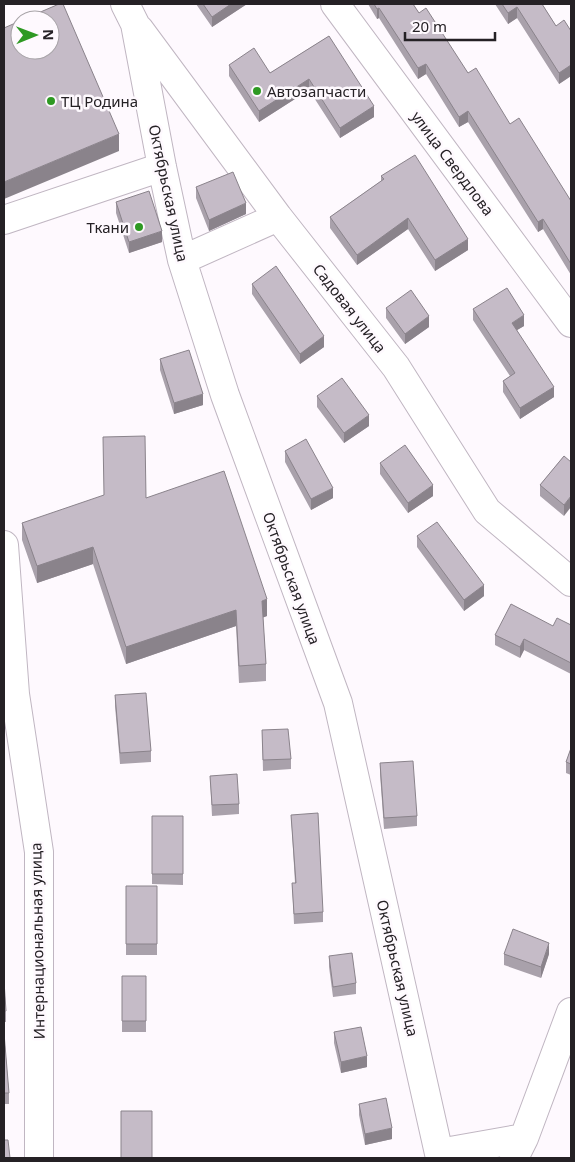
<svg xmlns="http://www.w3.org/2000/svg" width="575" height="1162" font-family="'Noto Sans',sans-serif">
  <rect width="100%" height="100%" fill="#fef9fe"/>
  <g fill="none" stroke-linecap="round" stroke-linejoin="round">
    <defs>
      <path id="minor" d="M125,4L135,24L162,167L182,260L225,395L338,703L440,1158
        M335,4L571,323
        M139,29L278,217L396,367L487,511L571,582
        M4,220L162,167
        M182,260L278,217
        M4,545L15,694L39,852V1158
        M524,1138L571,1012
        M439,1153L524,1138L514,1158"/>
    </defs>
    <use href="#minor" stroke="#c0b6c2" stroke-width="30"/>
    <use href="#minor" stroke="#fff" stroke-width="28"/>
  </g>
  <path fill="#a9a1ab" d="M196,4H247L212,27Z
    M368,4H413L419,13L510,124L571,201V275L543,229L538,232L468,122L459,127L426,74L418,79L379,18L377,19Z
    M495,4H542L556,26L571,31V76L559,84L517,18L508,24Z
    M329,36L374,117L340,138L309,90L259,122L229,76V65L270,73Z
    M381,176L468,250L435,271L408,229L357,265L330,228V217L381,181Z
    M196,187L246,214L209,231L196,198Z
    M116,202L162,242L129,253L116,213Z
    M252,284L324,347L300,364L252,294Z
    M386,308L429,327L405,344L386,318Z
    M473,309L524,326L517,330L554,397L520,419L503,392V381L510,376L473,320Z
    M160,359L203,405L174,414L160,370Z
    M317,396L369,426L344,443L317,407Z
    M285,451L333,498L311,510L285,462Z
    M564,456V516L540,496V485Z
    M380,463L433,496L408,513L380,474Z
    M146,498L267,616L263,617L266,664V681L239,683L236,626L126,664L93,564L37,583L22,540V523Z
    M417,536L484,596L464,611L417,547Z
    M571,625V674L524,650L520,658L495,645V635L553,626Z
    M115,695L151,751V762L120,764L115,706Z
    M262,730L291,759V769L263,771Z
    M571,748V775L566,773V762Z
    M380,763L417,816V826L384,829L380,774Z
    M210,776L239,804V814L212,816Z
    M291,815L323,912V922L294,924L292,883H295Z
    M152,816H183V885L152,884Z
    M126,886H157V955H126Z
    M504,954H549L541,978L504,965Z
    M329,956L356,983V994L333,997L329,967Z
    M122,976H146V1032H122Z
    M4,981L6,1011V1022H4Z
    M334,1032L367,1067L341,1073L334,1043Z
    M4,1033L9,1093V1104H4Z
    M359,1104L392,1139L365,1145L359,1115Z"/>
  <path fill="#8a838b" d="M231,4H247L212,27V17Z
    M517,7V18L508,24V13Z
    M379,8V18L377,19V9Z
    M426,64V74L418,79V68Z
    M571,65V76L559,84V73Z
    M309,79V90L259,122V111Z
    M374,106V117L340,138V128Z
    M468,111V122L459,127V117Z
    M119,134V151L4,199V182Z
    M246,203V214L209,231V220Z
    M408,218V229L357,265V255Z
    M543,219V229L538,232V222Z
    M162,231V242L129,253V242Z
    M468,239V250L435,271V260Z
    M524,315V326L512,333V323Z
    M429,316V327L405,344V334Z
    M324,336V347L300,364V354Z
    M554,387V397L520,419V408Z
    M203,394V405L174,414V403Z
    M369,415V426L344,443V433Z
    M433,485V496L408,513V503Z
    M333,488V498L311,510V499Z
    M571,496V507L564,516V505Z
    M93,547V564L37,583V566Z
    M484,585V596L464,611V600Z
    M267,599V616L262,618V601Z
    M236,610V626L126,664V647Z
    M524,639V650L520,658V647Z
    M549,943V954L541,978V967Z
    M367,1056V1067L341,1073V1062Z
    M392,1128V1139L365,1145V1134Z"/>
  <path fill="#c5bbc7" stroke="#8a838b" d="M59,4H63L119,134L4,182V28L20,21V50H50V20H22Z
    M203,4H231L212,17Z
    M374,4H413L419,13L426,8L468,73L476,68L510,124L519,118L571,201V264L543,219L538,222L468,111L459,117L426,64L418,68L379,8L377,9Z
    M502,4H542L556,26L564,20L571,31V65L559,73L517,7L508,13Z
    M329,36L374,106L340,128L309,79L259,111L229,65L254,48L270,73Z
    M415,155L468,239L435,260L408,218L357,255L330,217L384,179L381,176Z
    M233,172L246,203L209,220L196,187Z
    M149,191L162,231L129,242L116,202Z
    M276,266L324,336L300,354L252,284Z
    M507,288L524,315L512,323L554,387L520,408L503,381L515,373L473,309Z
    M411,290L429,316L405,334L386,308Z
    M189,350L203,394L174,403L160,359Z
    M342,378L369,415L344,433L317,396Z
    M145,436L146,498L224,471L267,599L262,601L266,664L239,666L236,610L126,647L93,547L37,566L22,523L104,495L103,437Z
    M306,439L333,488L311,499L285,451Z
    M405,445L433,485L408,503L380,463Z
    M564,456L571,462V496L564,505L540,485Z
    M437,522L484,585L464,600L417,536Z
    M511,604L553,626L557,618L571,625V663L524,639L520,647L495,635Z
    M146,693L151,751L120,753L115,695Z
    M288,729L291,759L263,760L262,730Z
    M571,748V764L566,762Z
    M413,761L417,816L384,818L380,763Z
    M237,774L239,804L212,805L210,776Z
    M318,813L323,912L294,914L292,883H296L291,815Z
    M152,816H183V874H152Z
    M126,886H157V944H126Z
    M513,929L549,943L541,967L504,954Z
    M352,953L356,983L333,987L329,956Z
    M122,976H146V1021H122Z
    M4,981L6,1011H4Z
    M361,1027L367,1056L341,1062L334,1032Z
    M4,1033L9,1093H4Z
    M386,1098L392,1128L365,1134L359,1104Z
    M121,1111H152V1158H121Z
    M4,1140H8L10,1158H4Z"/>
  <g fill="#2e9923" stroke="#fef9fe" stroke-width="2">
    <circle cx="257" cy="91" r="5"/>
    <circle cx="51" cy="101" r="5"/>
    <circle cx="139" cy="227" r="5"/>
  </g>
  <g text-anchor="middle" dominant-baseline="central" stroke-width="5" stroke-linejoin="round" paint-order="stroke">
    <g font-size="15" fill="#252125" stroke="#fef9fe" text-anchor="start">
      <text x="267" y="91">Автозапчасти</text>
      <text x="61" y="101">ТЦ Родина</text>
      <text x="129" y="227" text-anchor="end">Ткани</text>
    </g>
    <g font-size="15" fill="#252125" stroke="#fef9fe">
      <text transform="translate(453 163) rotate(53)">улица Свердлова</text>
      <text transform="translate(169 193) rotate(78)">Октябрьская улица</text>
      <text transform="translate(350 308) rotate(52)">Садовая улица</text>
      <text transform="translate(292 578) rotate(70)">Октябрьская улица</text>
      <text transform="translate(37 941) rotate(-91)">Интернациональная улица</text>
      <text transform="translate(398 968) rotate(77)">Октябрьская улица</text>
    </g>
  </g>
  <rect width="575" height="1162" fill="none" stroke="#252125" stroke-width="10"/>
  <g transform="translate(35 35) rotate(89)"><circle r="24" fill="#fef9fe" stroke="#a7a3a7"/>
  <path d="M0-4L9 19L0 12L-9 19Z" fill="#2e9923"/>
  <text y="-8" font-size="14" font-weight="bold" text-anchor="middle" fill="#252125">N</text>
  </g>
  <path d="M405 32v8h90v-8" fill="none" stroke="#252125" stroke-width="2.5"/>
  <text x="412" y="32" font-size="15" fill="#252125" stroke="#fef9fe" stroke-width="4" paint-order="stroke">20 m</text>
</svg>
